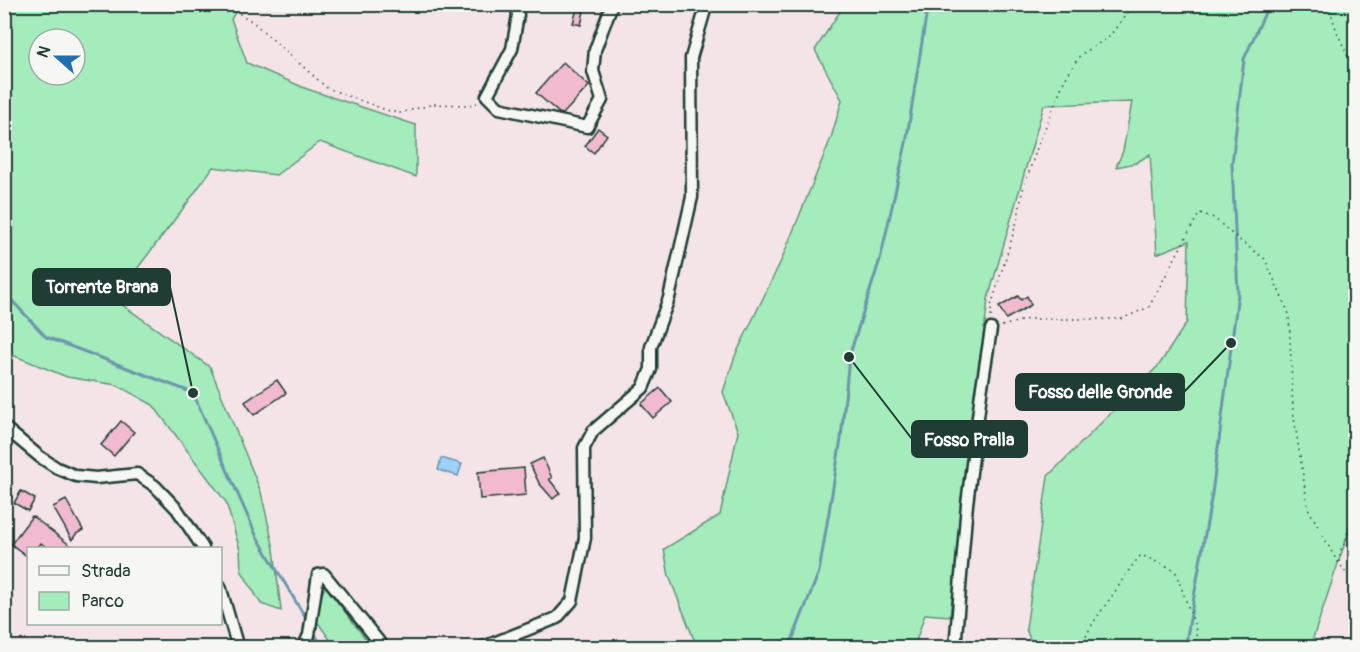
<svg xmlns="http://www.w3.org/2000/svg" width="1360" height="652" font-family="Pangolin,sans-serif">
  <rect width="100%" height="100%" fill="#f4e4e8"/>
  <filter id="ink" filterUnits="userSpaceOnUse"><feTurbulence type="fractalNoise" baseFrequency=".0167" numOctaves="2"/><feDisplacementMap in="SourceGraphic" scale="12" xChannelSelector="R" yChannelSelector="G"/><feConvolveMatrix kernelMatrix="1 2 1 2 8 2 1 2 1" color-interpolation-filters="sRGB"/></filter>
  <g filter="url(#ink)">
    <path fill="#a4ecbb" stroke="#629478" stroke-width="1.5" fill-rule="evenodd" d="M4,5H240L231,19L247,63L307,89L416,125V177L320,142L276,175L213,167L188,202L114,299L210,367L261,492L274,549L281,611L261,604L241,570L240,550L226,502L153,405L117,385L67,377L5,352ZM39,39H75V75H39Z
      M844,5H1355V513L1310,647H1033L1026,629L1048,476L1159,365L1187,322L1189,241L1157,254L1150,154L1136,163L1116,167L1123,151L1132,102L1044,105L988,299L950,616L925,614L914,647H697L669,576L664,549L720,515L738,432L723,392L735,356L781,261L831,138L842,100L815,50Z
      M325,586L372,647H335L314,617Z"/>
    <path fill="#9fd1fc" stroke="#6c96ac" stroke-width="1.5" d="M441,458L462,464L458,476L438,470Z"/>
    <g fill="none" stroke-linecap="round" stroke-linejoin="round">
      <path stroke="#6c96ac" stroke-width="3" d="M4,292L46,337L193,393L256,535L308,622
        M313,631L323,648
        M789,648L819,572L841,439L849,357L881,256L906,143L928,4
        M1185,648L1212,494L1238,294L1232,164L1244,59L1269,4"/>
    </g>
    <path fill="#f1bad1" stroke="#1f3d34" stroke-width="1.5" d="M577,9L584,11L581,25L573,23Z
      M563,62L589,86L563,114L559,113L536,93Z
      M598,128L607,135L594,153L585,146Z
      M1018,296L1021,300L1027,296L1031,305L1006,319L999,307Z
      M277,380L286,393L254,415L245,402Z
      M660,388L672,402L653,418L641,404Z
      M121,421L134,432L114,456L101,445Z
      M543,458L552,478L549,479L560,493L553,499L539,483L530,464Z
      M524,468L526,495L480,499L478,472Z
      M21,491L35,499L28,511L14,503Z
      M66,500L83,530L76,534L72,540L53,507Z
      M32,516L75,549H48L41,543L37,549H28V557L11,544Z"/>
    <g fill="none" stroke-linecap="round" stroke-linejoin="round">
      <defs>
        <path id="minor" d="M516,4L518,15L512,49L487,96L499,108L587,127L602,100L593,71L595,50L612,4
          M4,427L40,457L57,468L76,476L96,478L137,474L155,486L177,509L203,548
          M220,586L238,648
          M303,648L309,635L318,575L324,574L384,648
          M481,648L557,618L572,601L585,538L584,448L593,431L643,388L651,369V347L669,298L692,197L691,58L705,10L708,4
          M955,648L967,504L981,393L991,329"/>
      </defs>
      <use href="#minor" stroke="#1f3d34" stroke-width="15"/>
      <path stroke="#1f3d34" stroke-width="1.5" stroke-dasharray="1.5 4.5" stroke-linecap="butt" d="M224,4L253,22L327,88L386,110L400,113L434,104L469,105L477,103
        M1328,4L1337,32L1356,74
        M1352,4L1356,14
        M991,317V306L1018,218L1022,193L1037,148L1064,81L1080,55L1109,37L1134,4
        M1002,326L1028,319H1121L1149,307L1192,226L1200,213L1214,218L1238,239L1265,259L1289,314L1293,411L1308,508L1334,556L1346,573L1356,577
        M1339,562L1341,549L1346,541L1349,523L1356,500
        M1082,648C1089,624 1103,610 1116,590C1124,578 1131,566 1141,555L1175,570L1195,626L1198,648"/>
      <use href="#minor" stroke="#f6f6f2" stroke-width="10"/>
    </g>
  </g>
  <path fill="none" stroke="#1f3d34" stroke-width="2" d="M193 393L170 287M1231 343L1184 392M849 357L912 439"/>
  <g fill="#1f3d34" stroke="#f6f6f2" stroke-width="2">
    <circle cx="193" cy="393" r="6"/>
    <circle cx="1231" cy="343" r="6"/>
    <circle cx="849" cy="357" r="6"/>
  </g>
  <g fill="#1f3d34" stroke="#1f3d34" stroke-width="2">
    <rect x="33" y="269" width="137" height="36" rx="6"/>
    <rect x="1016" y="374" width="168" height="36" rx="6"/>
    <rect x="912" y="421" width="115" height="36" rx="6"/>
  </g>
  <g font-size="18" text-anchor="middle" font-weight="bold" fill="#fff">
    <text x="102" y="293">Torrente Brana</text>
    <text x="1100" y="398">Fosso delle Gronde</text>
    <text x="969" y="446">Fosso Pralla</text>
  </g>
  <rect width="1360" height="652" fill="none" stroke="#f6f6f2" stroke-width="24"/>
  <rect x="12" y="12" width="1336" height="628" fill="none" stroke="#1f3d34" stroke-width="2" filter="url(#ink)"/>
  <rect x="27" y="547" width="195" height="78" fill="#f6f6f2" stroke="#a0aca6" stroke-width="1.5"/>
  <rect x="39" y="566" width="30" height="9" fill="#f6f6f2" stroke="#a0aca6" stroke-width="1.5"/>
  <text x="81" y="577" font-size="18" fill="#1f3d34">Strada</text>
  <rect x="39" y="592" width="30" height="18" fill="#a4ecbb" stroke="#a0aca6" stroke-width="1.5"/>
  <text x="81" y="607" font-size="18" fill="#1f3d34">Parco</text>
  <g transform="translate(57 57) rotate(291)"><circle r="28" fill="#f6f6f2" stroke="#a0aca6" stroke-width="1.5"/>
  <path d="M0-4.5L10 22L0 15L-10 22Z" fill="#1f6fb2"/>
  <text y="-9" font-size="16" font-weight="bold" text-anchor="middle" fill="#1f3d34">N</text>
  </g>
</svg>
